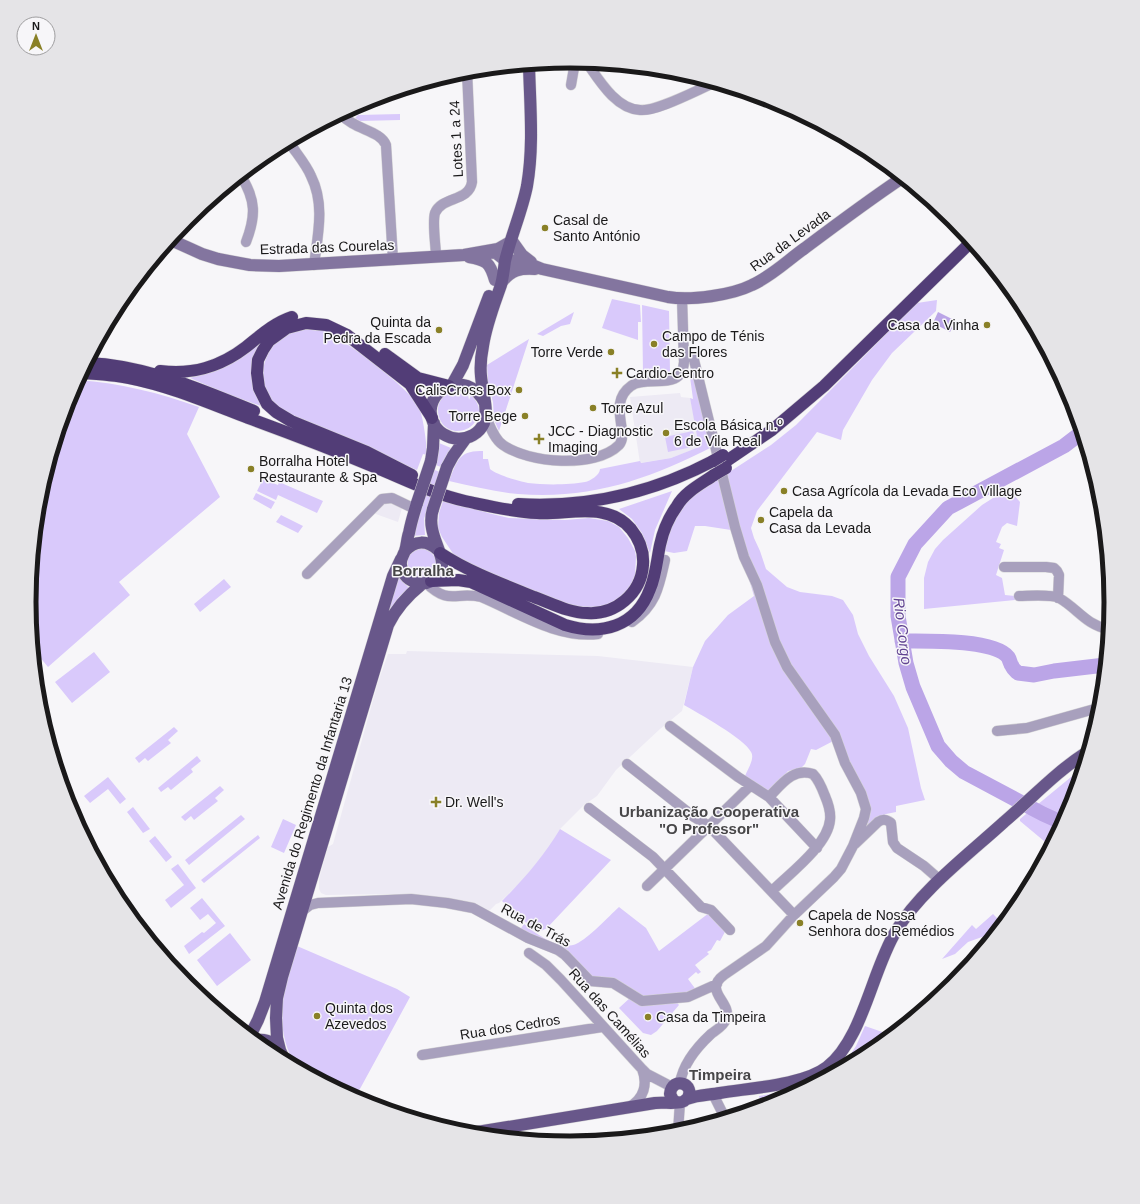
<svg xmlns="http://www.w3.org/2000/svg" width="1140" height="1204" font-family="Helvetica,sans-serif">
  <rect width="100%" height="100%" fill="#f7f6f9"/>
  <path fill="#edeaf4" d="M680,393L681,397L690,398L700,447L671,458L640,463L630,397Z
    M386,500L402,508L398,522L373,513Z
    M407,651L598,656L693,667L682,711L660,729L616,770L597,796L584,805L560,829L548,849L524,879L499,903L496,904L489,911L475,907L391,894L326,895L321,893L319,889V879L328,847L333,844L378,682L388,654H406Z"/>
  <path fill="#d9c9fb" d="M400,114V120L360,121L355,118L358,115Z
    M612,299L640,305L641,322H638V340L602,328Z
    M937,300L936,311L892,353L872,380L843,430L841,440L817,432L757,511L751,528L754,538L760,551L766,569L787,587L800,592L832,596L843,600L853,615L858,634L869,656L894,696L908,728L921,788L925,800L896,806V812L886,814L867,828L868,819L839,738L816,750L811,749L805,764L800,769L788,771L773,790L766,791L745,776C748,769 755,758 751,752C745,739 698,713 684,705L693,667L705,641L728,615L754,596L745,566L731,530L705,526H695L687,551L674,553L664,551C670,529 675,514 691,497L771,445L796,425L917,303Z
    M642,305L669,311L670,372L643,373Z
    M574,312L570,324L561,326L543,336L537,334Z
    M307,330C312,330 318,330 323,331C344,338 409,388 419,407C423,416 427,445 427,455L423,454L417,470L281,411C275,404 266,395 264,385C259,364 272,336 295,331C299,330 303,330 307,330Z
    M529,339L499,431L494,420L493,402L488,384L487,365Z
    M262,340L255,392L261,406L227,394L190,378L214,371Z
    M691,360L712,447C649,479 590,500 518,494C495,492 472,486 449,481C457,461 459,450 483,451V459H488L490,469C497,475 518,481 528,483C543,485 570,485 585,482C590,481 600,475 600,469L640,461L641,463L671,458L699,447L690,398L693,399L690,377Z
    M78,380C121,383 159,393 199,407L187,434L220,497L119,582L130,595L48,667L34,650L29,602L39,496L70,395Z
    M460,390L458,395L462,393H466L468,395L469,400L471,395C477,401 481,408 478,417C475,423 471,428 464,430C436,438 425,393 460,390Z
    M693,431L697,446L668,452L665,437Z
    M439,443L451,448L447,454L441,467L433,464Z
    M432,469L440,472L424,519L425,535L411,536Z
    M263,479L278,485L279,482L323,501L317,513L278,495L276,500L257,491Z
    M672,491L655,530L650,553L642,533L632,519L619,509Z
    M256,493L275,502L271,509L253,499Z
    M1012,493L1020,502L1017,526L1007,523L1002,527L996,542L1001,544L999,548L1004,550L996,575L1002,578L1005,595L1015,596V600L924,609V578L928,562L935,549L943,540L982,505L993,498Z
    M444,498L488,513L509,518L565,520L589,518L608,521L619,527L628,538L635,551L636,557L635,575L628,592L610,606L575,609L467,566L454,555L442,537L438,528L439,513Z
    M281,515L303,526L298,533L276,522Z
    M422,548C432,550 441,561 433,571C417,592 391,554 422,548Z
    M398,576L409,588L399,597L391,608L389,607Z
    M224,579L231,587L200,612L194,604Z
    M94,652L110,672L72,703L55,682Z
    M174,727L178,731L168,740L171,743L148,761L145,758L139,763L135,758Z
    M197,756L201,761L191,769L193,772L171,790L168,787L161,792L158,788Z
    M1082,768L1070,809L1050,846L1020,821V819Z
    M108,777L126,799L120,804L108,789L90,803L84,796Z
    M220,786L224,790L215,798L218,801L194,820L191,816L185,821L181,817Z
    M133,807L150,829L143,833L127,812Z
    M241,815L245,819L189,865L185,860Z
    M283,819L296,825L284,853L271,847Z
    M560,829L611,860L547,928L541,931L533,929L502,901C524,879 544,856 560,829Z
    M258,835L260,838L204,883L201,880Z
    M155,836L172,857L166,862L149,841Z
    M178,864L196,888L171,908L165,900L184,885L171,869Z
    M202,898L225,926L189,954L184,946L202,932L204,933L216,923L208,914L200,920L190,908Z
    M619,907L646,928L659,951L709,913L726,930L720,941L717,940L711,950L707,952L709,954L695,965L701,972L698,974L696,972L688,979L697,991L642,1000L590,979L571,960L519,931L524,924C536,934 560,951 576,944C589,938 608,917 619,907Z
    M993,914L1000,921L1001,926L996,932L968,942L955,954L942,959L972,925L976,929Z
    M230,933L251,960L217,986L197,960Z
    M297,946L397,989L410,997L355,1098L296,1066C283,1046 279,1017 283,994C286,978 292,962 297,946Z
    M184,970L204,995L202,997L187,984L179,974Z
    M631,997L640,1000L645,1006L650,1002L675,1000L679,1005L657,1031L651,1035L643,1033L619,1008Z
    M865,1026L891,1035L870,1052L842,1067L856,1046Z
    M800,1089L777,1102L762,1107L759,1096Z"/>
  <path fill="#bba5e7" d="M938,312L956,321L950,332L933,323Z"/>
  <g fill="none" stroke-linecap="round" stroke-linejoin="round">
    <path stroke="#bba5e7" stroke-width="15" d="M902,641C925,641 994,639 1008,657C1010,660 1010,664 1012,666C1013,669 1016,671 1018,673L1034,675L1054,671L1105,665
      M1063,823L1043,814L964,772L951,761L938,746L913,687L906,663L898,616V577L915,544L948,508L1064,446L1081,433"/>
    <defs>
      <path id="street" d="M587,63C599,80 616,109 640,110C656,112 697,90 714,83
        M571,85L575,62
        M341,114C354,130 380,130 386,145L393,260
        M289,142C296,153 306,164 311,176C325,204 318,234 314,265
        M241,176C256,200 256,216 246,242
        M436,257C436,246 432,223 435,213C442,196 469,202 472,182L467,71
        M486,417C490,426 494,439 503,445C528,463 595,469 619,445C630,433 607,403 631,386C647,374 682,393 684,362L682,298
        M1004,567H1046L1054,568L1057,571L1059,575L1058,598
        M307,574L382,499L392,498L415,509
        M426,583C450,606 455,591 481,597C517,612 557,639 598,634
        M1019,596C1029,596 1051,594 1059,598C1077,608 1086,625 1108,629
        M632,622C656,605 659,587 665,560
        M670,726L738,777L769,797L817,848
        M997,731L1027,728L1091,710L1100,709
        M627,764L694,817L709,826L794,915
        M769,797C781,785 793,767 813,774C819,780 822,788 825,796C828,803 831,812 830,820C828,845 789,874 772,891
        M589,808L653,857L701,907L711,910L730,930
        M855,844L878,822C883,819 886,819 891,823L893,842L897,848L924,866L940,880
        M647,886L750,786
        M301,912L310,905L318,903L411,899L447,903L473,908L528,938L558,950L565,955L590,981L613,983L642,1001L688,997L717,984
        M529,953L546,965L561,980L642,1069L647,1074L672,1087
        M422,1055L602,1027
        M680,1083C683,1064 697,1047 711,1034C716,1030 724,1026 726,1019C733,1003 702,991 724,975L766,946L794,915L834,877L841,869L853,846L864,818L866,809L861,793L845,763L835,735L787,667L775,642L757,585L744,557L735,527L694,360L691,356L683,354
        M713,1094L725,1118
        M629,1107C644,1099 648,1084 642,1069
        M678,1132L680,1102"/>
      <path id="secondary" d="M171,240L202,254L218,259L250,265L279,266L464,255L498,249L512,241L522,255L531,262
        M486,252L496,253L506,261L520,260L542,269L668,297C691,301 732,295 752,285C772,276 788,260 805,248C837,224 869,200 902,178
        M469,257C487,260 490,263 495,280
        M502,282C511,270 520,268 535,269"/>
      <path id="primary" d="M452,385L463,365L489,296
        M485,403C466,366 420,391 433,422C442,443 474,445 484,423C489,410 482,390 481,376C480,366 481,356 483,346C486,325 494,305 501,285C503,277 504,269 505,261C511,236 522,211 527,186C534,146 530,105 529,65
        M431,461L433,448L434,423
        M447,467L453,456L466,438
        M417,503C414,513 411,522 409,533C407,538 407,545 405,551C403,556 400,559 401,565C403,586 433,590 441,571C447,554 425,534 433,509
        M405,551C415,540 427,540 438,550
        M250,1036L258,1020L265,1002L393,576L401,559
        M255,1040C269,1038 281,1045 283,1059
        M280,1050L277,1038L276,1018L277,998L282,977L388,625C396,608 407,596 422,584
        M676,1102L673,1100L670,1094C672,1075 697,1084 687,1099
        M471,1133L655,1103C663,1102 674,1104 682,1102C686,1101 683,1101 687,1099C697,1095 709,1095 720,1093C750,1088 804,1085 827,1067C863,1039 872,970 896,931C920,891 969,854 1004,822C1031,799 1057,771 1087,752"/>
      <path id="highway" d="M385,354L418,378L449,386
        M87,363C146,365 201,390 254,411
        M160,371C193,375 220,367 246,347C261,335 274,323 292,317
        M82,373C98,374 114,375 129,378C170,386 209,403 248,418C289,433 331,449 372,466C402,478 433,494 465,501C489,506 513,512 537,513C569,515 607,501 631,529C640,540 644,552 643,565C641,594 615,615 587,613C569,613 551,603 534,597C502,584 469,572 440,553
        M725,462L772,430L824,386L971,242
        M412,475L367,452L291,421L276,412L267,404L259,388L257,373L258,360L263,350L269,341L287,328L306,323L326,325L347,335L410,384L432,418
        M518,504C587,508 652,493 713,461
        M431,581L458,580L471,582L565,625C601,636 636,627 650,589C656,575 657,559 660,545C663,531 669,517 677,506C685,492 701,484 714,475"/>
    </defs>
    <use href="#street" stroke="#d4d3d5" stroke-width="11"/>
    <use href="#secondary" stroke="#d4d3d5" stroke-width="13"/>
    <use href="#primary" stroke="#d4d3d5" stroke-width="13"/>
    <use href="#highway" stroke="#d4d3d5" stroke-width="13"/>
    <use href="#street" stroke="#a8a0bd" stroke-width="10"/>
    <use href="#secondary" stroke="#83759f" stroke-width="12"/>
    <use href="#primary" stroke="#68578a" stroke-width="12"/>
    <use href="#highway" stroke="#523d77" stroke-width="12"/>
    <defs>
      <path id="primary-bridge" d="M417,503L431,461
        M433,509L447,467"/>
      <path id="highway-bridge" d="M713,461L723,455
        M714,475L726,468"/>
    </defs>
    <use href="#primary-bridge" stroke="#d4d3d5" stroke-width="13" stroke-linecap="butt"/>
    <use href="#highway-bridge" stroke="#d4d3d5" stroke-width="13" stroke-linecap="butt"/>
    <use href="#primary-bridge" stroke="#68578a" stroke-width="12"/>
    <use href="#highway-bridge" stroke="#523d77" stroke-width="12"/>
  </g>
  <g fill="#898027" stroke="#f7f6f9" stroke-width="1.5">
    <circle cx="545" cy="228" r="4"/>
    <circle cx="987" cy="325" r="4"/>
    <circle cx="439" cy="330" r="4"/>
    <circle cx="654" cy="344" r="4"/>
    <circle cx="611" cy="352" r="4"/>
    <path d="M615 367h4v4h4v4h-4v4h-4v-4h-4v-4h4z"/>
    <circle cx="519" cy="390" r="4"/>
    <circle cx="593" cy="408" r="4"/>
    <circle cx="525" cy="416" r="4"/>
    <circle cx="666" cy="433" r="4"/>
    <path d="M537 433h4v4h4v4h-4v4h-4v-4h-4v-4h4z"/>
    <circle cx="251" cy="469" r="4"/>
    <circle cx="784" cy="491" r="4"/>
    <circle cx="761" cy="520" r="4"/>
    <path d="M434 796h4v4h4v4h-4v4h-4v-4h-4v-4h4z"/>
    <circle cx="800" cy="923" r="4"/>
    <circle cx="317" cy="1016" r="4"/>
    <circle cx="648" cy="1017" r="4"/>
  </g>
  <g text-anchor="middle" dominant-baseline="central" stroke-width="3" stroke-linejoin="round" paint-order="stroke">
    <g font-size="14" fill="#1a191a" stroke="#f7f6f9">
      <text transform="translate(456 139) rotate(-93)">Lotes 1 a 24</text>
      <text transform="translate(790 240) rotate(-36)">Rua da Levada</text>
      <text transform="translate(327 247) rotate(-2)">Estrada das Courelas</text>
      <text transform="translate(312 793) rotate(-73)">Avenida do Regimento da Infantaria 13</text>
      <text transform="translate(536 925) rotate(28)">Rua de Trás</text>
      <text transform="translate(610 1013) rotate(48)">Rua das Camélias</text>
      <text transform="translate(510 1027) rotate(-9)">Rua dos Cedros</text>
    </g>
    <g font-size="14" fill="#1a191a" stroke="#f7f6f9" text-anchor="start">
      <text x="553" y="220">Casal de<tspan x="553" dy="16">Santo António</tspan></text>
      <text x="431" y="322" text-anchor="end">Quinta da<tspan x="431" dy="16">Pedra da Escada</tspan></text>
      <text x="979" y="325" text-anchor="end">Casa da Vinha</text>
      <text x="662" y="336">Campo de Ténis<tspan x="662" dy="16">das Flores</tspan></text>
      <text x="603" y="352" text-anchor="end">Torre Verde</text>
      <text x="626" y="373">Cardio-Centro</text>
      <text x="511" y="390" text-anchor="end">CalisCross Box</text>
      <text x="601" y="408">Torre Azul</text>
      <text x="517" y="416" text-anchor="end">Torre Bege</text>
      <text x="674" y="425">Escola Básica n.º<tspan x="674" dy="16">6 de Vila Real</tspan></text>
      <text x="548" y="431">JCC - Diagnostic<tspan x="548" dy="16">Imaging</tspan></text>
      <text x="259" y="461">Borralha Hotel<tspan x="259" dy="16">Restaurante &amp; Spa</tspan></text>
      <text x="792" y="491">Casa Agrícola da Levada Eco Village</text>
      <text x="769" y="512">Capela da<tspan x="769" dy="16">Casa da Levada</tspan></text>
      <text x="445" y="802">Dr. Well's</text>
      <text x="808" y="915">Capela de Nossa<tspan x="808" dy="16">Senhora dos Remédios</tspan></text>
      <text x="325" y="1008">Quinta dos<tspan x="325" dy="16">Azevedos</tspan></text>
      <text x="656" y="1017">Casa da Timpeira</text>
    </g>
    <g font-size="15" font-weight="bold" fill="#474648" stroke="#f7f6f9">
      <text x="423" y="570">Borralha</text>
      <text x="709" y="811">Urbanização Cooperativa<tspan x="709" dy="17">"O Professor"</tspan></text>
      <text x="720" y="1074">Timpeira</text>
    </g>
    <g font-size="15" font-style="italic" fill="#614391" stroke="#f7f6f9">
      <text transform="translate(903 631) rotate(83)">Rio Corgo</text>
    </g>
  </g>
  <path d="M0 0H1140V1204H0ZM36 602a534 534 0 1 1 1068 0a534 534 0 1 1-1068 0Z" fill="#e5e4e7" fill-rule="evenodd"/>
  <path fill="none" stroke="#1a191a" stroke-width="5" d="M36 602a534 534 0 1 1 1068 0a534 534 0 1 1-1068 0Z"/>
  <g transform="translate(36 36)"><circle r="19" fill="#f7f6f9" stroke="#9f9ea0"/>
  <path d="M0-3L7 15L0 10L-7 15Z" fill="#898027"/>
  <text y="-6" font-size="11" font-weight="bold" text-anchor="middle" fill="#1a191a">N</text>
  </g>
</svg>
